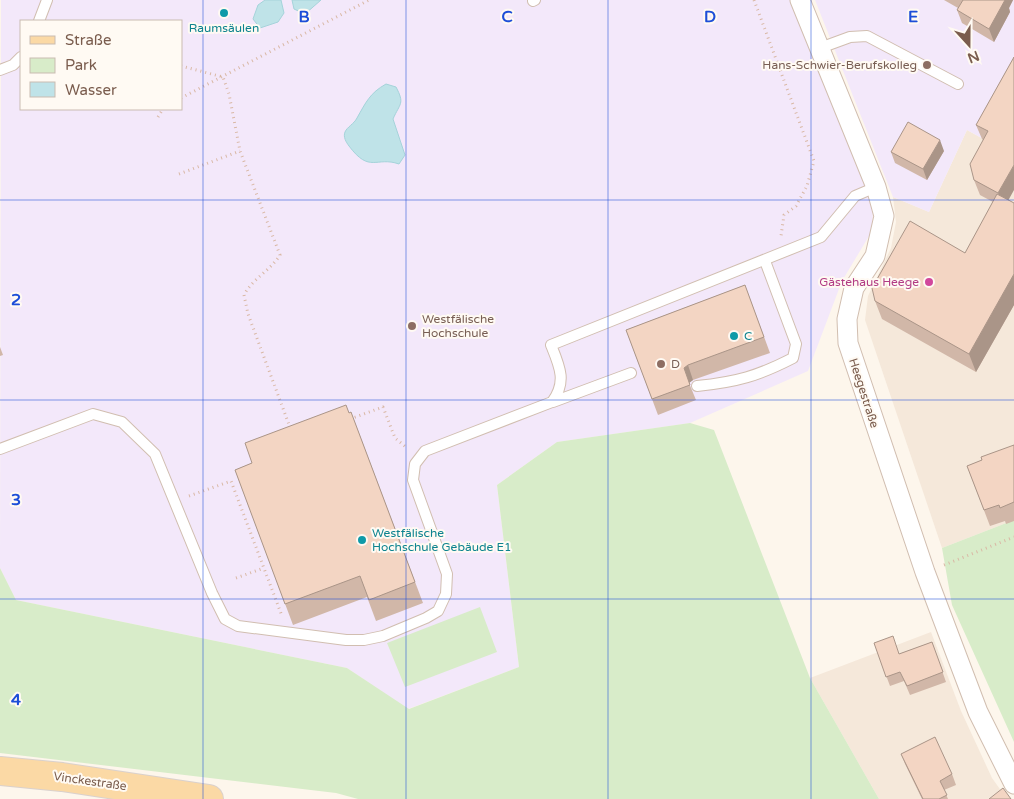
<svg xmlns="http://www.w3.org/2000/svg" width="1014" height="799" font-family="'Varela Round',sans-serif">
  <rect width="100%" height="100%" fill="#fdf6ec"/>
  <path fill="#f5e8da" d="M967,130L1014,156V520L942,548L865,320L868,296L891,248L896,222L893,197L929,212Z
    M931,632L961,711L992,778L1007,799H879L810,678Z"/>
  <path fill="#f3e8fa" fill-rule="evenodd" d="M1,0H790L869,193L873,208L872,231L842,281L808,371L690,423L557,442L497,485L519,667L408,709L347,668L16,600L0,568ZM21,21H181V109H21Z
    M815,0H1014V156L967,130L929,212L893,197Z"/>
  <path fill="#d8ecc9" d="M690,423L714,430L810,678L879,799H358L336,793L0,753V568L16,600L347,668L409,709L519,667L497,485L557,442Z
    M1014,520V742L952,605L942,548Z
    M480,607L497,652L405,687L387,643Z"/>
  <path fill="#bfe3e8" stroke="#a5d3da" d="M265,0H281L284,13L278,22L260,28L253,19L258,5Z
    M292,0H321L305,14L294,9Z
    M386,84L396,87C405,104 400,103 393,119L405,155L399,164C376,156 370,174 349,146C346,142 343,137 345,132C347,127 354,124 357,118C366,102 370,93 386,84Z"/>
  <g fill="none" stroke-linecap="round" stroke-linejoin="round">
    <defs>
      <path id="service" d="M533,1L535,0
        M39,21L47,0
        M820,48L850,37L867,36L958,84
        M0,70L13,65L21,57
        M697,386C737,382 758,376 793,358L796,344L765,261
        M553,402L631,373
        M0,449L93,414L122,422L155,454L212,593L225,619L238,626L346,640H364L383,636L426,618L438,611L446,594L447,574L413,480L415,464L425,451L552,402C567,382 560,367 551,345L821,237L855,196L876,187"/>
      <path id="minor" d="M800,0L876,187L884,216L875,256L854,288L847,319L848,343L925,572L978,712L1014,784"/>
      <path id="primary" d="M0,771L62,777L209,799"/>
    </defs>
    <use href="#service" stroke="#d1beb0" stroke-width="12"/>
    <use href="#minor" stroke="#d1beb0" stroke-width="21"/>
    <use href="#primary" stroke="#dad1cd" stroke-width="30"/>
    <path stroke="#d9b8a5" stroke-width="3" stroke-dasharray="1 4" stroke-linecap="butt" d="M754,0L814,161L807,186L796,206L784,215L781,236
      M181,66L223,77L229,94L240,151L280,255C270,271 253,278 244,295L248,314L291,430
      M181,98L369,0
      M158,117L163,109
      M179,174L240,151
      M350,419L383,407L395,438L407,448
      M189,496L231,481L282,616
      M944,565L1014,537
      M236,578L264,568"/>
    <use href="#service" stroke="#fff" stroke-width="10"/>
    <use href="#minor" stroke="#fff" stroke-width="19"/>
    <use href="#primary" stroke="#fbd9a5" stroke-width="28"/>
  </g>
  <path fill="#d1b7a8" d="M944,0H1013L1009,8L1010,12L994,42L962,23L957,10L958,8Z
    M1014,57L1008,200L1014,203V305L976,372L882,319L875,301L965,253L993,202L980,195L974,180L983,140L982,139L976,125Z
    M944,151L927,180L895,163L891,152Z
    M745,285L770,353L693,380L689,383L696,400L658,415L626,330Z
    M0,347L3,355L0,356Z
    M351,412L423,603L376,621L367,597L293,625L235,470L252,463Z
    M1014,445V521L1006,524L1005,521L990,526L967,466L982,460Z
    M932,642L946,682L910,695L904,681L890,686L874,643L899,654Z
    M901,754L952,774L956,785L944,790L948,799H922L905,764Z"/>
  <path fill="#aa9588" d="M1003,0H1013L1009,8L1010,12L994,42L989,29Z
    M940,140L944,151L927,180L923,169Z
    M1014,165V190L1004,208L998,193Z
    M1014,274V305L976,372L969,354Z
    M688,365L693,380L689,383L684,368Z"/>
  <path fill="#f3d5c3" stroke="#aa9588" d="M963,0H1005L989,29L957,10Z
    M1014,57V165L998,193L974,180L970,164L988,131L976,125Z
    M908,122L940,140L923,169L891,152Z
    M997,194L1014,203V274L969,354L875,301L872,288L910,221L965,253Z
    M745,285L764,337L688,365L684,368L690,385L652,399L626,330Z
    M346,405L349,413L351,412L415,582L369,600L360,576L285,604L235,470L252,463L245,443Z
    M1014,445V502L1000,508L999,505L984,510L967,466L982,460L981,457Z
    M893,636L899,654L932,642L943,672L907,686L900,672L886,677L874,643Z
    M935,737L952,774L940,781L947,795L939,799H923L901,754Z
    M1003,788L1011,799H989Z"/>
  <path fill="none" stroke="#1d4ed8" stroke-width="1" stroke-opacity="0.55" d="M203,0V799M406,0V799M608,0V799M811,0V799M0,200H1014M0,400H1014M0,599H1014"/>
  <g fill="#0f9aa8" stroke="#fffaf3" stroke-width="2">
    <circle cx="224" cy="13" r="5"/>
    <circle cx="734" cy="336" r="5"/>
    <circle cx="362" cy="540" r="5"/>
  </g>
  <g fill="#8d6e63" stroke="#fffaf3" stroke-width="2">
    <circle cx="927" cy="65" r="5"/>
    <circle cx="412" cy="326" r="5"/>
    <circle cx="661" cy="364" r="5"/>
  </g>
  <circle fill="#d1479c" stroke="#fffaf3" stroke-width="2" cx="929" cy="282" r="5"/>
  <g text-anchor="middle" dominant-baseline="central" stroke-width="4" stroke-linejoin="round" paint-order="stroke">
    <g font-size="12" fill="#0d838f" stroke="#fffaf3" text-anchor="start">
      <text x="224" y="28" text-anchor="middle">Raumsäulen</text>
      <text x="744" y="336">C</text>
      <text x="372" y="533">Westfälische<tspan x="372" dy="14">Hochschule Gebäude E1</tspan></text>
    </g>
    <g font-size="12" fill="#785e54" stroke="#fffaf3" text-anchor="start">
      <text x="917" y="65" text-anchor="end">Hans-Schwier-Berufskolleg</text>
      <text x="422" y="319">Westfälische<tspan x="422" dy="14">Hochschule</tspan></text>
      <text x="671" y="364">D</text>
    </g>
    <g font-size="12" fill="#b23c85" stroke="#fffaf3" text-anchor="end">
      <text x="919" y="282">Gästehaus Heege</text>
    </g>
    <g font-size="12" fill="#7a5c4d" stroke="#fffaf3">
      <text transform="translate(864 393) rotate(72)">Heegestraße</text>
      <text transform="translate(90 781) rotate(8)">Vinckestraße</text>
    </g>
  </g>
  <g font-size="16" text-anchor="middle" font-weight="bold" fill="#1d4ed8" stroke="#fffaf3" stroke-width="4" stroke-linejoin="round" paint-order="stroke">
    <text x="304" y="22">B</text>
    <text x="507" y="22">C</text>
    <text x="710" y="22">D</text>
    <text x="913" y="22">E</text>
    <text x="16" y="305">2</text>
    <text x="16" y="505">3</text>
    <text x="16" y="705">4</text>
  </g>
  <rect x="20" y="20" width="162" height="90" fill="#fffaf3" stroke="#cabbb1"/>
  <rect x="30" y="36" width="25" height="8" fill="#fbd9a5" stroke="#cabbb1"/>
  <text x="65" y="45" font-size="15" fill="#7a5c4d">Straße</text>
  <rect x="30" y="58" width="25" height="15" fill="#d8ecc9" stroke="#cabbb1"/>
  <text x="65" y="70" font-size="15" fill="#7a5c4d">Park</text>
  <rect x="30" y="82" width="25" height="15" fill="#bfe3e8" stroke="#cabbb1"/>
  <text x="65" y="95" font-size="15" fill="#7a5c4d">Wasser</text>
  <g transform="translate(969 45) rotate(159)" stroke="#fffaf3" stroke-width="4" paint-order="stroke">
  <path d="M0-4L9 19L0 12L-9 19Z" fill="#7a5c4d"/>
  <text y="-8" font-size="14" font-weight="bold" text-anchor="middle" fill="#7a5c4d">N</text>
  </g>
</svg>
